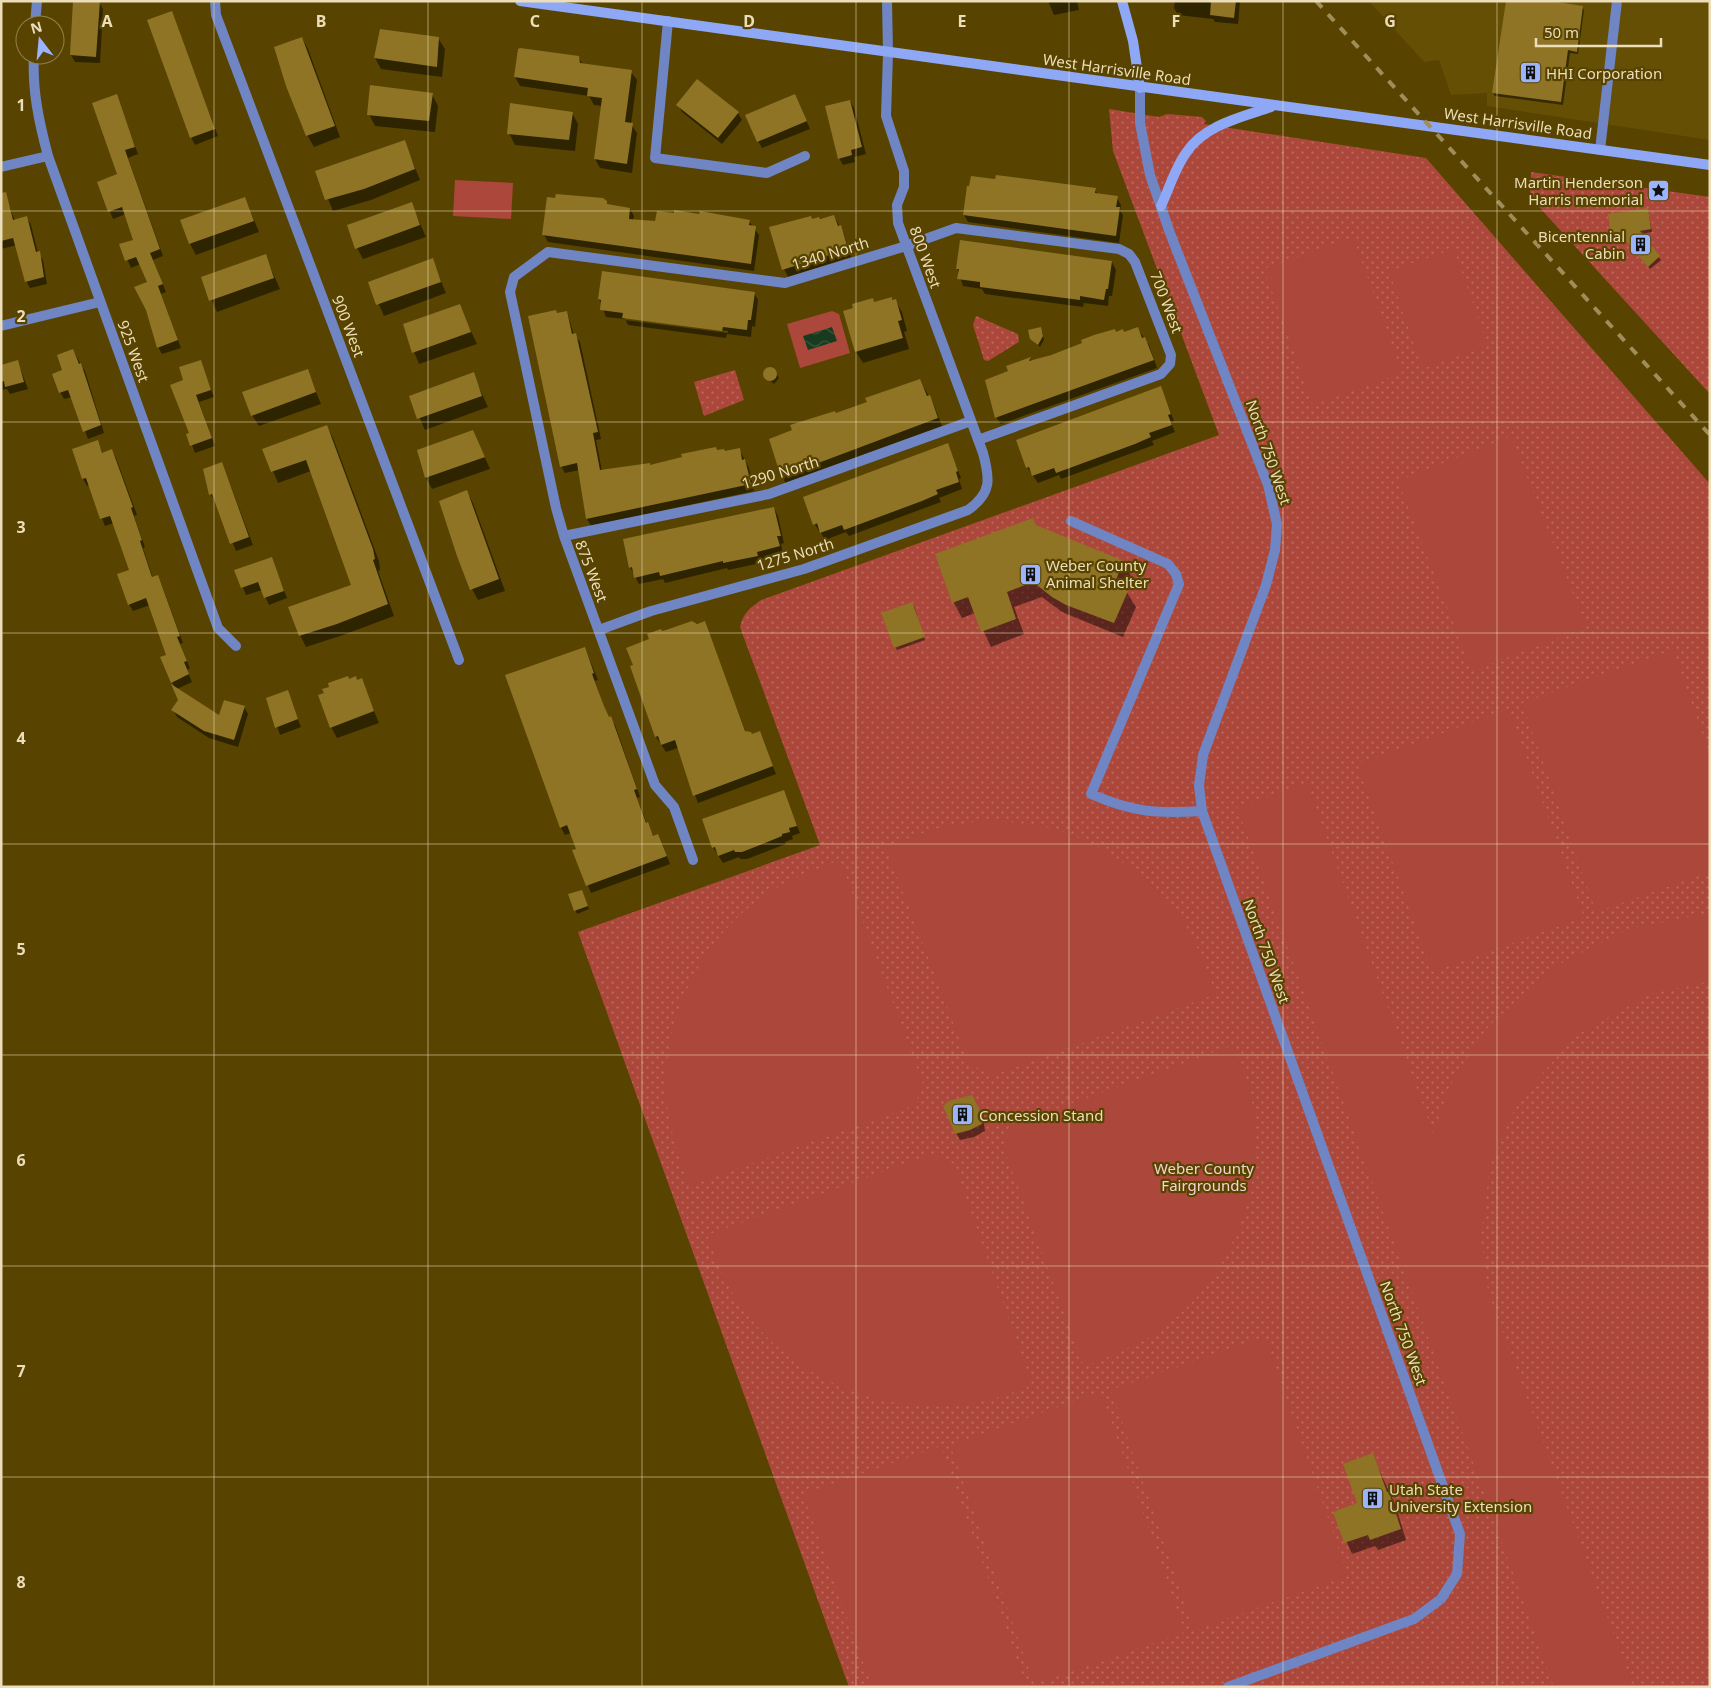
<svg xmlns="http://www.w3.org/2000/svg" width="1711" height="1688" font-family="'Noto Sans',sans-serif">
  <defs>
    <pattern id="green-dots" width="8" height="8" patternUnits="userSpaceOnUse" patternTransform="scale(1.25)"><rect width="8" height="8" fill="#ac483b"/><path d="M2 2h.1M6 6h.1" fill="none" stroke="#bb6b5e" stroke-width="1.8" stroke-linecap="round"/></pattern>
    <pattern id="water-waves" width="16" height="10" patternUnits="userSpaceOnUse" patternTransform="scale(1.25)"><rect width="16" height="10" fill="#183b20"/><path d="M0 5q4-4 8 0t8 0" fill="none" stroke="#3a573e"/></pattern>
  </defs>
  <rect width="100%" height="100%" fill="#584400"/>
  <path fill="#654f04" d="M1369,1H1710V140L1487,106V93L1451,95L1439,60L1424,62Z"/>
  <path fill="url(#green-dots)" d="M1109,109L1159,117L1167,114L1202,117L1206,121L1204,124L1426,158L1710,484V1687H849L578,932L820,845L740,627C743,613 750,608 761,600L1219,435L1113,151Z
    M1531,172L1710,197V394L1530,197Z
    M976,316L1018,334L1019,342L988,361L984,360L973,325Z
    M735,370L744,400L704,416L694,382Z"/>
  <path fill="#ac483b" d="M455,180L513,183L511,219L453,216Z
    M1353,237L1402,373L1313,405L1264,269Z
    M1454,249L1488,346L1422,369L1389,271Z
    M832,311L839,314L850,353L800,368L787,324Z
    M1511,436L1586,627L1472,671L1398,481Z
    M1673,650L1710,755V872L1596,912L1522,703Z
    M1509,709L1584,917L1432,972L1357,764Z
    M1307,783L1433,1133L1454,1078L1489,1026L1552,968L1628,929L1710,913V981L1650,994L1575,1036L1518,1101L1490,1166L1481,1237L1488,1292L1633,1687H1554L1237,807Z
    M986,820C1006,822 1026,823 1046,827C1098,839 1157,880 1185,924C1198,946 1207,970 1216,994L994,1075L969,1064L885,846L938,828Z
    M840,860L923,1084L915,1105L689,1186C683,1166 675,1145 670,1124C653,1039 693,944 765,895C789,879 814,870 840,860Z
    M1234,1045C1239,1060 1246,1076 1250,1092C1271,1183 1231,1284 1153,1335C1131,1348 1107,1357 1084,1367L1003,1146L1012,1125Z
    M932,1154L954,1164L1032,1385C1010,1394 987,1402 963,1405C874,1414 783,1374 735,1297C722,1278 715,1256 707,1235Z
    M1265,1337L1348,1576L1194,1630L1111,1390Z
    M1101,1392L1185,1632L1034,1684L950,1445Z
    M941,1446L1026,1685L1022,1687H872L803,1494Z"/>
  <path fill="url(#water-waves)" d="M832,327L837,341L808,350L803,336Z"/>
  <path fill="#0007" fill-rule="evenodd" d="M1048,1H1077L1079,10L1054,15Z
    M1175,1H1240L1238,24L1215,22L1213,19L1178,15L1174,8Z
    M99,2L103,9L100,63L75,62L71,55Z
    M1582,7L1584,10L1578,54L1570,53L1563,105L1495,96L1493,93Z
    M171,12L218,136L195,145L191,137Z
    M302,38L308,49L340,137L314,147L302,126L287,86Z
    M438,38L445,49L442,77L381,69L375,58Z
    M579,58L583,65L631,72L637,80L631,124L637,133L632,173L600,168L595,159L603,106L594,105L589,96L520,86L515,77Z
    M432,94L438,106L435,132L375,126L369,114Z
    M116,96L138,154L128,158L163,256L153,260L166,292L161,294L181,348L162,354L158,347L148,283L140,264L131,268L121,245L135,240L126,214L113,219L98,182L118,175Z
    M850,101L854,108L866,154L854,157L855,162L843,165L839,158Z
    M799,103L810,129L762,148L758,141Z
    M678,105L738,113L742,120L722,144L682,112Z
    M572,113L578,124L575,151L515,145L509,133Z
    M404,141L420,180L371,200L333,211L317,172Z
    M1095,189L1098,195L1117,198L1121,205L1120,211L1123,215L1119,243L968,222L964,215Z
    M245,198L259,232L196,255L190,244Z
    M606,202L609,206L630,209L634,216L633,220L656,223L700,215L749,221L759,235L754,271L548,242L544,235Z
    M8,203L15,221L27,218L31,225L38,253L43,260L47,284L30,288L26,281L17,245L1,249V204Z
    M411,203L426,237L363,259L357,248Z
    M1648,210L1652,232L1641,234L1661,260L1650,269L1623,236L1614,238L1612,234Z
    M834,216L844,234L851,257L788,277L784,269L812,220Z
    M265,255L280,289L217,312L202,278Z
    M432,260L446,293L384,316L369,282Z
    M1112,262L1116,270L1112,296H1109L1108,306L1084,303L1083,307L985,294L982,289L963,286L957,268Z
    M754,293L758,300L755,327L752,326L751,337L727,334L726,338L628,325L625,319L606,317L599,299ZM625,317L728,331V333L625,320Z
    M895,300L902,312L907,331L904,332L909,349L863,363L856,352L845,312L874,303Z
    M459,306L477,344L419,364L404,327Z
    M567,312L574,335L580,342L601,439L596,440L602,471L651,466L717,451L725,453L739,449L749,468L754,491L591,526L587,519L580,470L565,473L561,466L557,314Z
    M1137,328L1149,345L1157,368L1001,424L996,417L1009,372L1007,367L1030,359L1033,361L1116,333H1124Z
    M1042,331L1044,340L1040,347L1031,338Z
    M73,351L85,371L104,433L88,439L72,397L64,399L60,392L64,371Z
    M200,361L214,397L199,402L215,446L195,453L188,435L190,434L185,381Z
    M18,362L28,389L10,394L7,389L1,390V365Z
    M766,369L774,370L779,378L774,384L767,378Z
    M307,370L321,404L259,426L252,415Z
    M473,374L488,407L425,430L410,396Z
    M920,381L933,403L942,426L786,484L782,477L836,415Z
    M1164,395L1174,421L1171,422L1175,432L1152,441L1154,445L1061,479L1059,475L1038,483L1027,467Z
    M327,427L333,438L379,561L380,570L378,571L394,616L343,635L306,647L300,635L353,585L311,471L278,483L264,449Z
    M473,431L490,469L432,489L426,478Z
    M97,441L103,454L112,451L116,458L137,515L134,516L145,547L143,548L153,578L157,576L161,583L183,643L180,644L190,668L187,670L192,682L177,689L220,717L244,707L248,714L238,747L209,738L177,717L173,710L180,700L172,682L168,655L150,605L133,611L129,604L131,571L114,523L105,526L89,485L87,486L83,479Z
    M948,445L961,478L959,479L962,489L939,498L941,502L849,536L846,532L825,540L820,531H819L815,525Z
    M204,470L225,471L253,545L236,551L216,501L211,495Z
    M467,492L473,503L505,591L478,600L472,589Z
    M774,508L778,516L784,543L781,544L783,554L760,559L761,563L728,570L727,568L665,583L663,579L639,584L630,567Z
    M1037,527L1123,562L1132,578L1126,591L1136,607L1123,637L1062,612L1042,597L1014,607L1024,634L991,647L975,613L962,618L954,603L936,555Z
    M271,558L287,598L269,605L262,590L246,595L236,571Z
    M914,606L925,640L897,650L895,647Z
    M704,622L746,733L752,735L759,733L776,774L698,803L678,748L666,752L656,737L632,667L651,640L662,632Z
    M585,648L598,680L595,681L607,715L615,725L640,797L637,798L647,824L654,837L658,835L662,843L670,864L591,893L574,851L577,850L571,833L565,835L561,828L506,676Z
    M349,680H361L379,723L337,738L331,727L325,693Z
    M287,692L301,727L280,735L268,699Z
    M783,792L800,833L792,836L793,839L785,842L786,844L747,859H740L739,857L723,863L713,847Z
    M583,894L589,909L577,914L570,895Z
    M971,1097L983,1118L985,1131L974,1137L960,1140L956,1133Z
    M1372,1455L1395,1504L1406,1540L1378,1550L1375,1546L1352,1554L1334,1513L1359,1504Z"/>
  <path fill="#8e7424" d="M73,1H100L96,57L70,55Z
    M1211,1H1236L1234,18L1210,15Z
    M1506,1H1551L1583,6L1577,52L1568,50L1561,102L1492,93Z
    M172,11L215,129L190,138L147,20Z
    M380,29L439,37L437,67L374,58Z
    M302,37L335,126L306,136L286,86L274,47Z
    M520,48L579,56L580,63L632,70L625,122L633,123L627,164L594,159L602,98L587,96L588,88L514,77L518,49Z
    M697,79L739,112L718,138L676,105Z
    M370,85L433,93L429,121L367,115Z
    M117,94L135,147L125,150L160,249L150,253L163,284L158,286L178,340L157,348L146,310L134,287L147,282L136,257L125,261L119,244L133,240L122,207L108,212L97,182L117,174L92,103Z
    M795,94L807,121L757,142L745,115Z
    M850,100L862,147L851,150L852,155L838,159L825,106Z
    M510,103L573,112L569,140L507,134Z
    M405,140L415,169L364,189L325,200L315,171Z
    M996,175L1096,188L1095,193L1118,196L1116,207H1120L1116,236L963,215L967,186H969L971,176L995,179Z
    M6,192L13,220L27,216L36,252L40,251L44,277L25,282L13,238L1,241V193Z
    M556,194L603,198L607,201V204L630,208L629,219L655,221L657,211L674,213V210L699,214L700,211L750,220L749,225L756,226L751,264L542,235L547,197L555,198Z
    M245,197L254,221L189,244L180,220Z
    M412,202L420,225L355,249L347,225Z
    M1648,208L1651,229L1640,231L1660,256L1648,267L1620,234L1611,235L1608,214Z
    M834,215L838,226L841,225L848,249L782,270L769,227L811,216L812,219L819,217L820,219Z
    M960,240L1112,261L1108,289H1106L1104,300L1080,296V300L980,287V282L957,279L959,269H956Z
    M266,254L274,278L209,301L201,277Z
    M433,258L441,282L376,305L368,282Z
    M602,271L755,292L751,320H748L747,330L723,327L722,331L622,318L623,313L600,310L601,300L598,299Z
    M892,297V300L896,299L902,320L898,321L903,338L855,352L843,311L853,308L852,304L873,298L874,302Z
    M460,304L471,332L412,353L403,324Z
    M556,310L557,313L567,311L572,334L576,333L598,432L593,433L600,470L650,463V465L682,457L681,454L716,447L717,450L724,449L725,451L740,448L742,460L745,459L751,484L586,519L577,463L560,467L528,316Z
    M1041,327L1043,336L1038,345L1030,339L1028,330Z
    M1138,327L1142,338L1145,337L1154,360L995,418L985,380L1008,371L1006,366L1031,357L1029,361L1051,355L1082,343L1081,340L1094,335L1115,329L1116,332L1123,329L1124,332Z
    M73,349L79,364L81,363L101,425L83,432L68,390L59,393L52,374L62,370L57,355Z
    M18,360L24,382L5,387L4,381L1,382V365Z
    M201,360L211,390L196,395L212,438L190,446L186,434L189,433L170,385L183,380L179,367Z
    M763 374a7 7 0 1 1 14 0a7 7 0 1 1-14 0Z
    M308,369L316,392L251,416L242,392Z
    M474,372L482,396L417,419L409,396Z
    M920,379L927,396L930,395L938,418L781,477L769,439L792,430L790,425L835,411L836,413L867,402L865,398Z
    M1161,386L1171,414L1168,415L1172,425L1149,433L1151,437L1135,444L1056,473L1054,468L1032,476L1029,467L1026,468L1016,440Z
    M327,425L373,549L375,559L373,560L388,604L337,624L299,636L288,607L351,585L306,460L271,472L262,449Z
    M473,430L485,457L425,478L417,450Z
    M98,440L102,453L112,449L133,507L131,508L142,540L140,541L152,577L158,575L180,636L177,637L187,661L184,662L189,674L171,683L160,657L166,655L146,598L128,605L117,574L129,570L110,516L100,519L86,478L82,479L72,449Z
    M948,443L958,471L956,472L959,482L936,490L938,494L922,501L844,530L842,525L820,533L817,523L813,525L803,497Z
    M222,462L249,537L230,544L212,494L209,495L203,469Z
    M467,490L499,579L470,590L457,556L439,501Z
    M774,507L781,536H777L780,546L757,552L758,556L723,563V561L660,576L659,572L634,578L632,567L629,568L623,539Z
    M1033,518L1036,525L1124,561L1114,584L1128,591L1114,623L1066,605L1052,597L1033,582L1007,592L1016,619L981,632L968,597L952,603L935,554Z
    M272,557L284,591L264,598L258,582L241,588L234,570Z
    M912,602L925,637L894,648L881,613Z
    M692,621L697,624L705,621L745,731L751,732L752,734L760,731L773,766L693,796L675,740L661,745L658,736L655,737L630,666L633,665L626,648L649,639L647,634L661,629L662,631L666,630Z
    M585,647L594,673L592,674L604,706L609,717L611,716L637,789L634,790L646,823L648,822L653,836L658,834L667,856L586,886L572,850L576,849L567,825L560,828L505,675Z
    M348,676L349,679L356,676L357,680L362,678L374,711L330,728L318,695L324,693L322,689L329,687L328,683Z
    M171,684L219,715L224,700L245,706L234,740L204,731L171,710L178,700Z
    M288,690L298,719L275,728L266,698Z
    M784,790L797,826L789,828L790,832L782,834V836L760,845L742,852H735L734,850L718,856L715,847L712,848L702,819Z
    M582,890L588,906L574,911L568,894Z
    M972,1095L979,1109L982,1124L970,1130L955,1134L943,1106L949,1101Z
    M1373,1453L1387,1492H1389L1401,1529L1370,1540L1368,1535L1344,1543L1333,1512L1357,1503L1343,1464Z"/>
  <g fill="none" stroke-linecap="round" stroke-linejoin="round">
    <path stroke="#7085c3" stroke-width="10" d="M668,21L655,158L767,173L805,156
      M1600,150L1617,1
      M1071,521L1168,564L1176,574L1179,584L1091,794C1132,812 1157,814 1202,811
      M564,536L769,494L971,421
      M599,630L651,611L804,569L968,510C992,493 990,479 983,453L898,223L897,205L904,187V171L886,116L888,53
      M693,860L674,807L655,785L564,536L556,508L510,292L514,277L548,252L785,283L906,246L956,228L1119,249L1129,254L1135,262L1171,355L1170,364L1161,374L978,440"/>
    <path stroke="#7085c3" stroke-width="10" d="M215,1L216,15L459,660
      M887,1L888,53
      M35,25L37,1
      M34,55C32,90 39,122 48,156L218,628L236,646
      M1140,88V123L1150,175L1170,233L1268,485L1277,524L1275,550L1266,585L1203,755L1199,785L1202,811L1460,1534L1457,1574L1441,1599L1414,1619L1228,1687
      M1,167L48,156
      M1,326L100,302"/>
    <path stroke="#8ea8f6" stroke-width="10" d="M520,1L1710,165
      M1122,1L1133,41L1140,88
      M1161,206C1169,189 1175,168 1186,153C1204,125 1242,117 1271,107"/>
    <path stroke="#9f8e59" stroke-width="4" stroke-dasharray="9 9" stroke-linecap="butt" d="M1316,1L1710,435"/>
  </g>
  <path fill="none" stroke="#ecdeba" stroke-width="1" stroke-opacity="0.55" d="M214,1V1687M428,1V1687M642,1V1687M856,1V1687M1069,1V1687M1283,1V1687M1497,1V1687M1,211H1710M1,422H1710M1,633H1710M1,844H1710M1,1055H1710M1,1266H1710M1,1477H1710"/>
  <defs>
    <symbol id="building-square" viewBox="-11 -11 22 22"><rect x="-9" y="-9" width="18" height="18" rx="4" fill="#9cb4fd" stroke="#584400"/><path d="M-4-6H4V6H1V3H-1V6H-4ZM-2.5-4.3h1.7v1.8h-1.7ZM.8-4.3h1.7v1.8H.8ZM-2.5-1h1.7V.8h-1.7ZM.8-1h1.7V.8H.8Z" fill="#111"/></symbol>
    <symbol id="sight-square" viewBox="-11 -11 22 22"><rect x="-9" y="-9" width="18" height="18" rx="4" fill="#9cb4fd" stroke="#584400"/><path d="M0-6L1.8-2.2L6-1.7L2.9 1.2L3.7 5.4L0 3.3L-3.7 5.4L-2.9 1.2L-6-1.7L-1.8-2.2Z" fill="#111"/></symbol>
  </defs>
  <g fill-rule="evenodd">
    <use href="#building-square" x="1518" y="60" width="25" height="25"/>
    <use href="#sight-square" x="1646" y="178" width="25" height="25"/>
    <use href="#building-square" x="1628" y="232" width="25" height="25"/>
    <use href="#building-square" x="1018" y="562" width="25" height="25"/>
    <use href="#building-square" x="950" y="1102" width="25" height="25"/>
    <use href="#building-square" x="1360" y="1486" width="25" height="25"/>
  </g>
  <g text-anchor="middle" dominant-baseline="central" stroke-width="4.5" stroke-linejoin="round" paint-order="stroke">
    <g font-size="15" fill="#ecdeba" stroke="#584400">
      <text transform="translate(1117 69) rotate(8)">West Harrisville Road</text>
      <text transform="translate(1518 123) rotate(8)">West Harrisville Road</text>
      <text transform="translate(830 253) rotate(-17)">1340 North</text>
      <text transform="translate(926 257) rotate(70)">800 West</text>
      <text transform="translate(1167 302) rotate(69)">700 West</text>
      <text transform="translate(349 326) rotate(69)">900 West</text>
      <text transform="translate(134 351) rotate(70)">925 West</text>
      <text transform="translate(1269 452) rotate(71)">North 750 West</text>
      <text transform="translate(780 472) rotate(-17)">1290 North</text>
      <text transform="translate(795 554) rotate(-17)">1275 North</text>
      <text transform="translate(592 571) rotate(69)">875 West</text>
      <text transform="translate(1267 951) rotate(70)">North 750 West</text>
      <text transform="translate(1404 1333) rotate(70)">North 750 West</text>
    </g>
    <g font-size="15" fill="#ecdeba" stroke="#584400" text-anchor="start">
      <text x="1546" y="73">HHI Corporation</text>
      <text x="1643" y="182" text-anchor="end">Martin Henderson<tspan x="1643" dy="17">Harris memorial</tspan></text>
      <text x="1625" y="236" text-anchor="end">Bicentennial<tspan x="1625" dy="17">Cabin</tspan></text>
      <text x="1046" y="565">Weber County<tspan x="1046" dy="17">Animal Shelter</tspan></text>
      <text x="979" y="1115">Concession Stand</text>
      <text x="1389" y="1489">Utah State<tspan x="1389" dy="17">University Extension</tspan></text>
    </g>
    <g font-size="15" fill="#f3d3cd" stroke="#584400">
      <text x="1204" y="1168">Weber County<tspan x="1204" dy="17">Fairgrounds</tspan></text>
    </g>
  </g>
  <g font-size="16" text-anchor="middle" font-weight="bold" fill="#ecdeba" stroke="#584400" stroke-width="4.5" stroke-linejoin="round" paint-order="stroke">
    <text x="107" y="27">A</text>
    <text x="321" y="27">B</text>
    <text x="535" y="27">C</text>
    <text x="749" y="27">D</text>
    <text x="962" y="27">E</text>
    <text x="1176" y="27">F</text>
    <text x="1390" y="27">G</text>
    <text x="21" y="111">1</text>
    <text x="21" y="322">2</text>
    <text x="21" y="533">3</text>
    <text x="21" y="744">4</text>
    <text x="21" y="955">5</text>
    <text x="21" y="1166">6</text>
    <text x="21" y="1377">7</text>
    <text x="21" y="1588">8</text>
  </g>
  <rect width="1711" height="1688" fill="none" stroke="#ecdeba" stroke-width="5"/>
  <g transform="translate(40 40) rotate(344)"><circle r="24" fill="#584400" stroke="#93824a"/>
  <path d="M0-4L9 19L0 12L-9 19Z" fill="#9cb4fd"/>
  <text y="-8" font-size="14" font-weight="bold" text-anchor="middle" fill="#ecdeba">N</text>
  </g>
  <path d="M1536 38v8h125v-8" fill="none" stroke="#ecdeba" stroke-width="2.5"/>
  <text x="1544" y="38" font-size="15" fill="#ecdeba" stroke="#584400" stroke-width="4" paint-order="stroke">50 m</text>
</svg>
